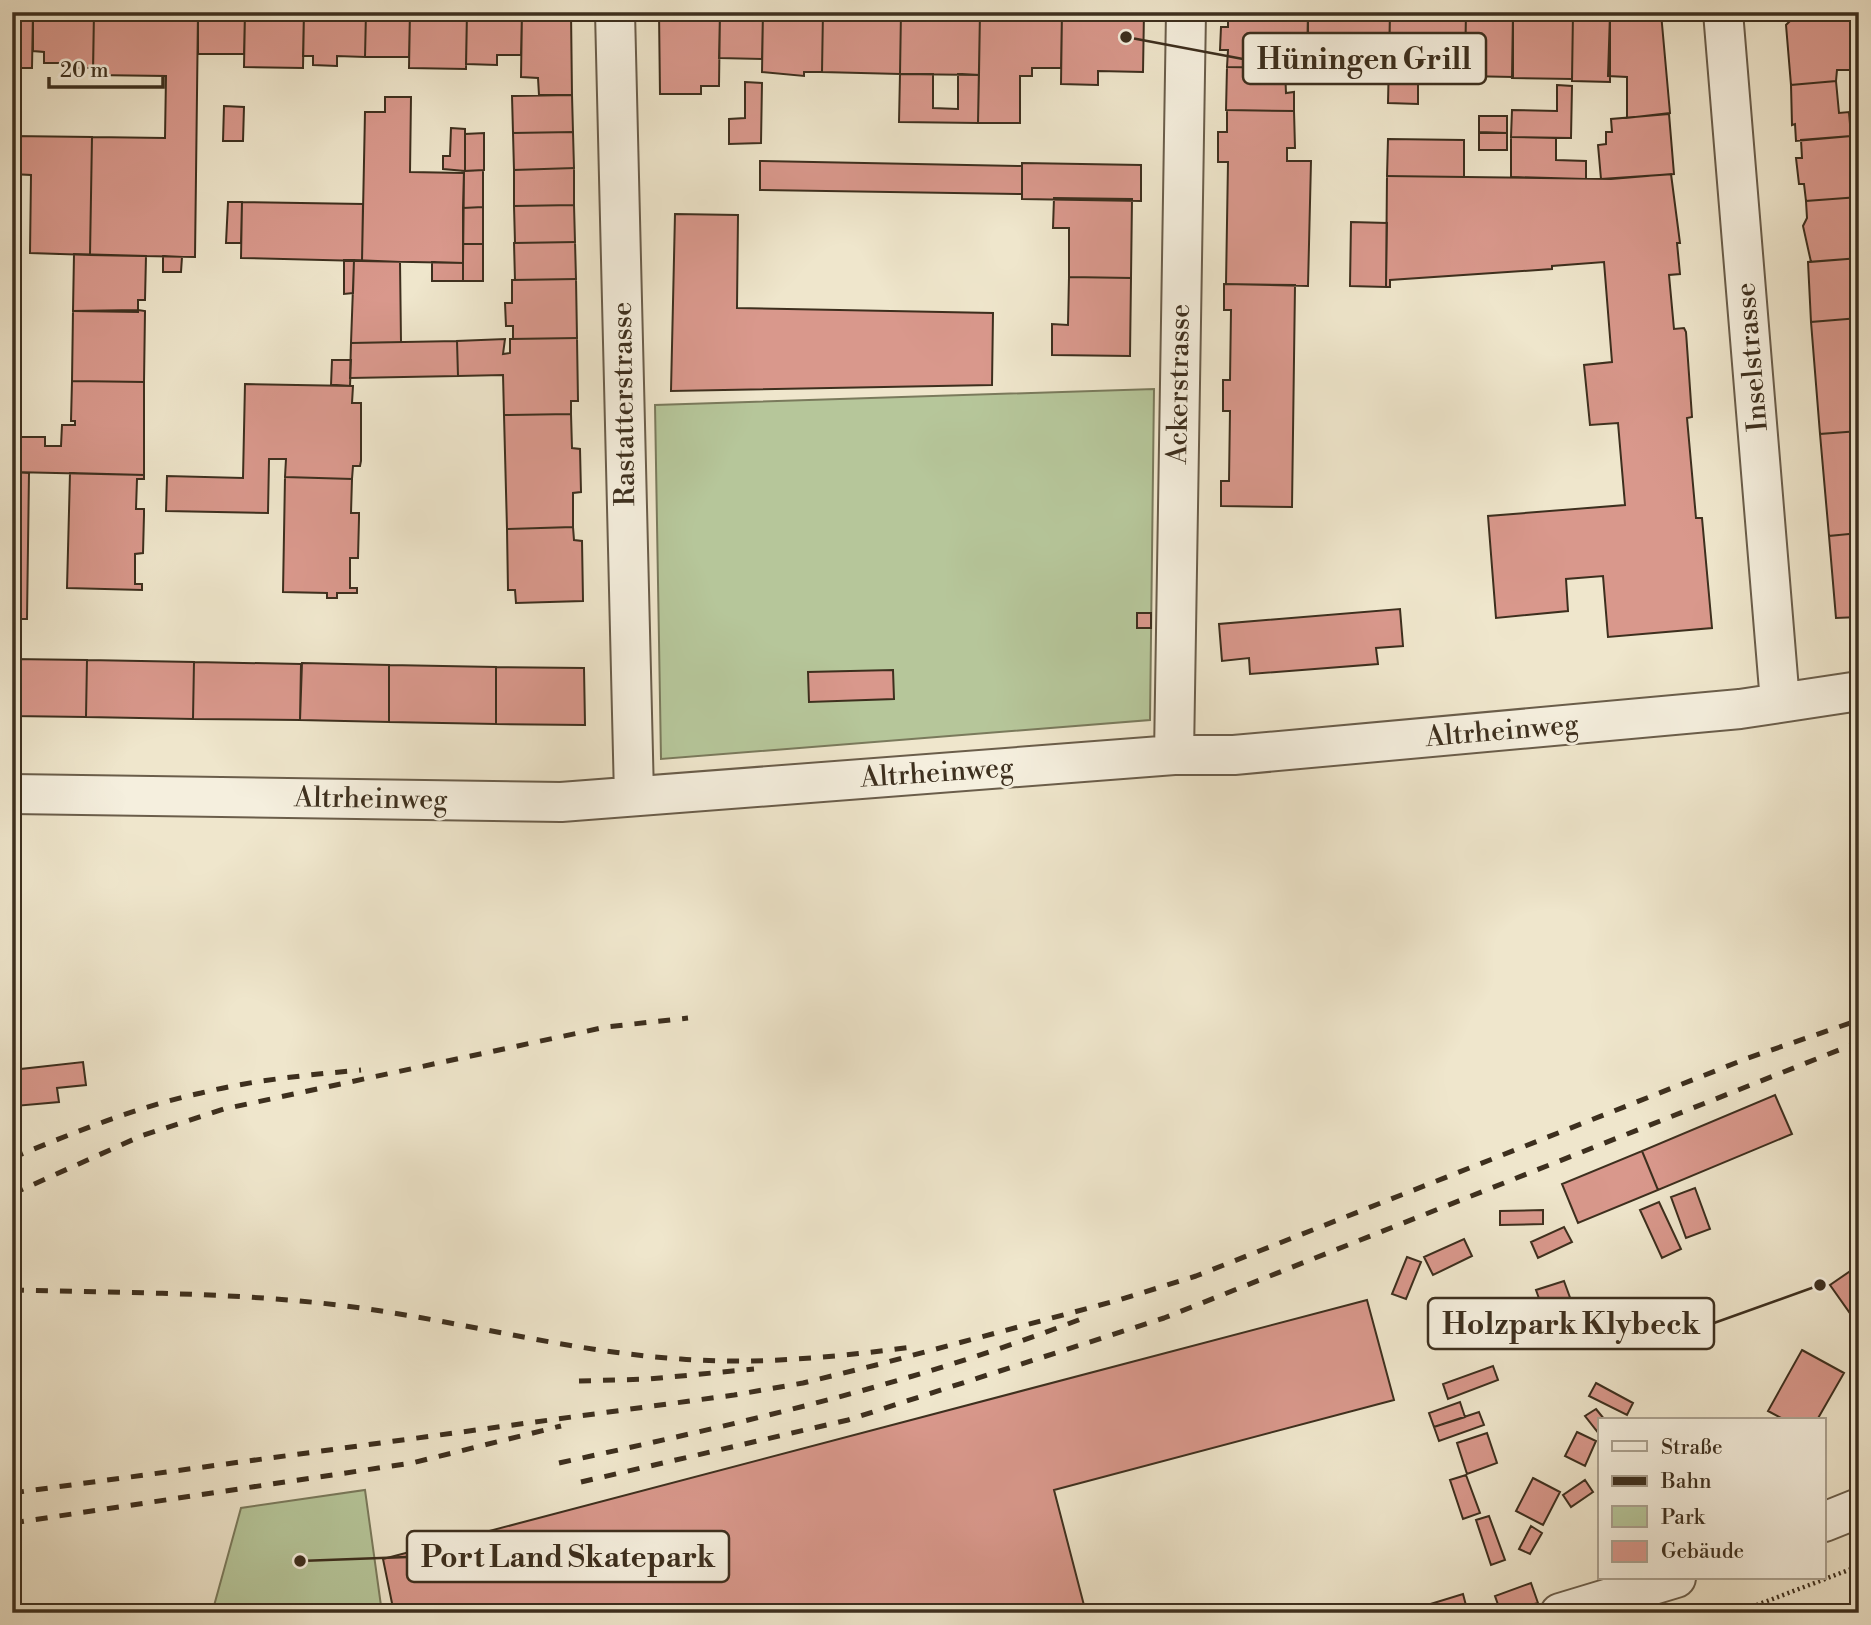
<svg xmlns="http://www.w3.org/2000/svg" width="1871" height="1625" font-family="'Libre Bodoni',serif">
  <rect width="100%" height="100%" fill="#efe6cc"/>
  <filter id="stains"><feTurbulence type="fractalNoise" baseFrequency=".00286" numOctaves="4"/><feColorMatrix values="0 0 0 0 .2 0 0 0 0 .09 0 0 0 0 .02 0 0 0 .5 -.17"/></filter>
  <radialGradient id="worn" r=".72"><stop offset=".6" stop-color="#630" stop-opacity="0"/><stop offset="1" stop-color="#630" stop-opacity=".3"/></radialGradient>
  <path fill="#b6c69a" stroke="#7a7a5c" stroke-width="2" d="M1154,389L1150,720L661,759L655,405Z
    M365,1490L382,1613H212L241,1508Z"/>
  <path fill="#d9988c" stroke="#3d2f1e" stroke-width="2" d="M12,12H33L32,68H12Z
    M33,12H94L93,68H68V63H44V52L33,51Z
    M94,12H198L195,257L90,255L92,137L165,138L166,76L93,75Z
    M198,12H245L244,54H198Z
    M245,12H304L303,68L244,67Z
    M304,12H366L365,57L337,56V66L313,65V56H303Z
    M366,12H410L409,57H365Z
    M410,12H467L466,69L409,68Z
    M467,12H522L521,55H497V65L466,64Z
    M522,12H571L572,95H539L538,78L521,77Z
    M659,12H720L719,86H701V94H660Z
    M720,12H763L762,59L719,58Z
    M763,12H823L822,72H804V76L762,72Z
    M823,12H901L900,74L822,72Z
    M901,12H980L979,75L900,74Z
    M980,12H1062L1061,68H1032V76H1020V123H978Z
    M1062,12H1144L1143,72L1098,71V85L1061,84Z
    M1228,12H1308V53L1285,52V68L1227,67L1228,50H1220L1221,27H1228Z
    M1308,12H1390L1389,76L1366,75V67L1307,63Z
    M1390,12H1466L1465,67H1450L1449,77L1418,76V104L1388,103Z
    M1466,12L1513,13V77L1465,76Z
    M1513,13H1573L1572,79L1512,78Z
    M1573,13L1610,14V82L1572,81Z
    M1661,13L1670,113L1627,118V77L1608,76L1610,14Z
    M1794,17H1856L1855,70H1837L1836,81L1791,85L1786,25Z
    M1857,18H1859V71L1855,70Z
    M1227,67L1285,68L1286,93L1294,92V111L1226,110Z
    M900,74H933V108L958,109V74L979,75L978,123L899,122Z
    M1836,81L1839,113L1849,112L1851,136L1796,141L1795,124L1792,125L1791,85Z
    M745,82L762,83L761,143L729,144V119L745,118Z
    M1557,85L1572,86L1571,138L1511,137L1512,110L1557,111Z
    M572,95L573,132L513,133L512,96Z
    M385,97H411L410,172L464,173L463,263L362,261L365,112H385Z
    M224,106L244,107L243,141H223Z
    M1227,110L1294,111L1295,148H1287V161H1311L1308,286L1226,284L1228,162H1218V132H1227Z
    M1669,114L1674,174L1601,179L1598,145L1606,144V132H1612L1611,119Z
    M1479,116H1507V133L1479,132Z
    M451,128L465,129V171L443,169V156H450Z
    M573,132L574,168L514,170L513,133Z
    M484,133V170L465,171V134Z
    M1479,133H1507V150H1479Z
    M12,136L92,137L90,255L30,253L31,175L12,174Z
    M1851,136H1859V197L1806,201L1804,184H1799L1796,158H1802L1801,140Z
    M1511,137L1556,138V160L1586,161V179L1511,177Z
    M1388,139L1464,140V177L1387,176Z
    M760,161L1022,166V194L760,190Z
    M1022,163L1141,165V201L1022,199Z
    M574,168V205L514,206V170Z
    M483,170V207L463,208L464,171Z
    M1671,174L1680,243H1677L1680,274L1669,275L1674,329L1684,328L1686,332L1692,417L1687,418L1696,518H1702L1712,628L1608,637L1603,576L1566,579L1568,611L1496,618L1488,516L1625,505L1618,423L1590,425L1584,365L1612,362L1604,262L1552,266V269L1390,280V287H1386L1387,176L1611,179Z
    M1859,197V258L1811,262L1803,226L1807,218L1806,201Z
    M1054,198L1132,199L1131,278L1069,277V228H1053Z
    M228,202H242L241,243H226Z
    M242,202L363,204L362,261L241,258Z
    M574,205L575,242L515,243L514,206Z
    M483,207V244H463V208Z
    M675,214L738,215L737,308L993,313L992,385L671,391Z
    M1351,222L1387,223L1386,287L1350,286Z
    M575,242L576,279L515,280L514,243Z
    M463,244H483V281H463Z
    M74,254L146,256L145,300H138V312L73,311Z
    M163,256L182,257L181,272H163Z
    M1859,258V318L1811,322L1808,262Z
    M344,260H354L353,293L344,294Z
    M354,260L400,262L401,342L351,343Z
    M432,262L463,263V281H432Z
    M1069,277L1131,278L1130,356L1052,355V324L1068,325Z
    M576,279L577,338L513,339V326H506L505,303H512V280Z
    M1224,284L1295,285L1292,507L1221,506V481H1229L1230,411H1223V380H1230L1231,310H1224Z
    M138,310L145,311L144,382L72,381L73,311Z
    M1859,318V431L1820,434L1811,322Z
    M577,338L578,401H571V414L504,415L503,375L458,376L457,341L505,339L503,354L510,353V339Z
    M457,341L458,376L350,378L351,343Z
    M332,360H351L350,386L331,385Z
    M72,381L144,382V475L12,472V437H45V446H61L62,425H75V421H71Z
    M245,384L353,386L352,403H361V461L360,466H353L352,479L285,477L286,459H269L268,513L166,511L167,476L243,478Z
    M571,414L572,448L580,449L581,492L573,493V527L507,529L504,415Z
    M1859,431V533L1829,536L1820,434Z
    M12,472L29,473L27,619H12Z
    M70,473L144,475V479H137L136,509H144V515L143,553L135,554V584H142V590L67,588Z
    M285,477L352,479L351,513H359V518L358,558H350V588H357V593H337V598H327V593L283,592Z
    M573,527L574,540L582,541L583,601L516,603L515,590H508L507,529Z
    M1859,533V617L1836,618L1829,536Z
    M1400,609L1403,646L1376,648L1378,664L1250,674L1249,658L1222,661L1219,624Z
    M1137,613H1151V628H1137Z
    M12,659L87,660L86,717L12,716Z
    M87,660L194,662L193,719L86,717Z
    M194,662L301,664L300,720L193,719Z
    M302,663L389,665V722L300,720Z
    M389,665L496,667V724L389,722Z
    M496,667L584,668L585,725L496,724Z
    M893,670L894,699L809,702L808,672Z
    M83,1062L86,1085L57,1088L59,1102L15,1106L12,1070Z
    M1775,1095L1792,1134L1658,1190L1642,1151Z
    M1642,1151L1658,1190L1578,1223L1562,1184Z
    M1695,1188L1710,1229L1686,1238L1671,1197Z
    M1659,1202L1681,1249L1662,1258L1640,1210Z
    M1543,1210V1224L1500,1225V1211Z
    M1564,1227L1572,1242L1538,1258L1531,1242Z
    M1464,1239L1472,1256L1433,1275L1424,1257Z
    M1407,1257L1421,1262L1406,1299L1392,1294Z
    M1859,1265V1326L1830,1285Z
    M1564,1281L1577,1317L1549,1327L1536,1290Z
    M1367,1300L1394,1400L1054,1490L1086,1613H394L383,1559Z
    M1802,1350L1844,1373L1817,1420H1785L1768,1411Z
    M1493,1366L1498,1380L1448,1399L1443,1384Z
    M1596,1383L1633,1403L1627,1415L1589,1396Z
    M1460,1402L1465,1417L1434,1427L1429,1413Z
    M1596,1409L1605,1420H1600V1435L1585,1416Z
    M1479,1412L1484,1425L1439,1441L1434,1427Z
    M1577,1432L1596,1441L1585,1466L1565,1456Z
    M1487,1433L1497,1463L1467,1474L1457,1443Z
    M1466,1475L1480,1513L1463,1519L1450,1480Z
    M1533,1478L1560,1492L1543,1525L1516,1511Z
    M1585,1480L1593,1492L1571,1507L1563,1495Z
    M1489,1516L1505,1560L1491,1565L1476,1520Z
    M1531,1526L1542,1533L1530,1554L1519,1549Z
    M1531,1583L1538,1603L1501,1613L1495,1596Z
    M1463,1594L1468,1613H1401Z"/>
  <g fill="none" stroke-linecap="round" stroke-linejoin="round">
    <defs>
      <path id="minor" d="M615,12L634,796
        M1723,12L1780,702
        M1174,755L1186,12
        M12,794L561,802L1174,755H1234L1740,709L1859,691
        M1824,1522L1859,1508
        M1560,1613L1676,1578"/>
    </defs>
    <use href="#minor" stroke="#6a5d4a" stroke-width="42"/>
    <path stroke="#3d2f1e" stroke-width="4.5" stroke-dasharray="2 3.5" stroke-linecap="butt" d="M1736,1613L1859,1566"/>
    <use href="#minor" stroke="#f5efde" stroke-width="38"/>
    <path stroke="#3d2f1e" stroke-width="5" stroke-dasharray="12 12" stroke-linecap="butt" d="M12,1038H15
      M12,1158C73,1133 136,1107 201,1093C253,1080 307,1075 361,1070
      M12,1194L141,1136L224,1109L606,1027L688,1018
      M12,1290C128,1293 246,1292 361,1308C468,1323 573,1352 681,1359C758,1365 836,1357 913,1347
      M579,1381L649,1379L754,1369
      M559,1463C738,1424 910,1385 1081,1319
      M581,1482L848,1420L1164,1318L1859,1042
      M12,1493L734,1395L803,1383L880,1364L1119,1300L1196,1276L1748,1058L1859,1020
      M12,1523L412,1463L561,1426"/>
  </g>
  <g text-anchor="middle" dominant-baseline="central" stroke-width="6" stroke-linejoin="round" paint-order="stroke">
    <g font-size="28" fill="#3d2f1e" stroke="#f5efde">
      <text transform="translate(1752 357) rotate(-95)">Inselstrasse</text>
      <text transform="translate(1179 384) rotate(-89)">Ackerstrasse</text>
      <text transform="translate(624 404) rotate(-91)">Rastatterstrasse</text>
      <text transform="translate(1502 731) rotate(-5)">Altrheinweg</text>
      <text transform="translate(937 773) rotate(-4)">Altrheinweg</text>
      <text transform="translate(371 799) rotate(1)">Altrheinweg</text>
    </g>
  </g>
  <path fill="none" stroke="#3d2f1e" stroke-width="2.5" d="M1126 37L1243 59M1820 1285L1714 1323M300 1561L407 1557"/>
  <g fill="#3d2f1e" stroke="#f5efde" stroke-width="2.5">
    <circle cx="1126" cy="37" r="7"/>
    <circle cx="1820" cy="1285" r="7"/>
    <circle cx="300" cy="1561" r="7"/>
  </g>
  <g fill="#f5efde" stroke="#3d2f1e" stroke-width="2.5">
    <rect x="1243" y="33" width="243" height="51" rx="7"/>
    <rect x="1428" y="1298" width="286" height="51" rx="7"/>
    <rect x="407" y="1531" width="322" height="51" rx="7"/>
  </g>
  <g font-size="30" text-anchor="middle" font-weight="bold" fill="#3d2f1e">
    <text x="1364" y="69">Hüningen Grill</text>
    <text x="1571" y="1334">Holzpark Klybeck</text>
    <text x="568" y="1567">Port Land Skatepark</text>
  </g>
  <rect width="1871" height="1625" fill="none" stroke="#efe6cc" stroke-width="42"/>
  <rect x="14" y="14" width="1843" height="1597" fill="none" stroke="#3d2f1e" stroke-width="3.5"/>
  <rect x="21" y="21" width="1829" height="1583" fill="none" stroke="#3d2f1e" stroke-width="2"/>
  <rect x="1598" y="1418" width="228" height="161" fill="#f5efde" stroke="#aba291" stroke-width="2"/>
  <rect x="1612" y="1441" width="35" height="10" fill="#f5efde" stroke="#aba291" stroke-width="2"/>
  <text x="1661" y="1454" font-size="21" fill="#3d2f1e">Straße</text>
  <rect x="1612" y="1476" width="35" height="10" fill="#3d2f1e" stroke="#aba291" stroke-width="2"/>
  <text x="1661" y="1488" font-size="21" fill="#3d2f1e">Bahn</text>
  <rect x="1612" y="1506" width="35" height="21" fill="#b6c69a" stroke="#aba291" stroke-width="2"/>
  <text x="1661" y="1524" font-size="21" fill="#3d2f1e">Park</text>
  <rect x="1612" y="1541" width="35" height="21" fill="#d9988c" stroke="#aba291" stroke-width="2"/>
  <text x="1661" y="1558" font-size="21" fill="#3d2f1e">Gebäude</text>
  <path d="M49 77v10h114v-10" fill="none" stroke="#3d2f1e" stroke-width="3.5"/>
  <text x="60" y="77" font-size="21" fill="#3d2f1e" stroke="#f5efde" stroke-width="5" paint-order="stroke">20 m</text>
  <rect width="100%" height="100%" filter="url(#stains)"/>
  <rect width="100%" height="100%" fill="url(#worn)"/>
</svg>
